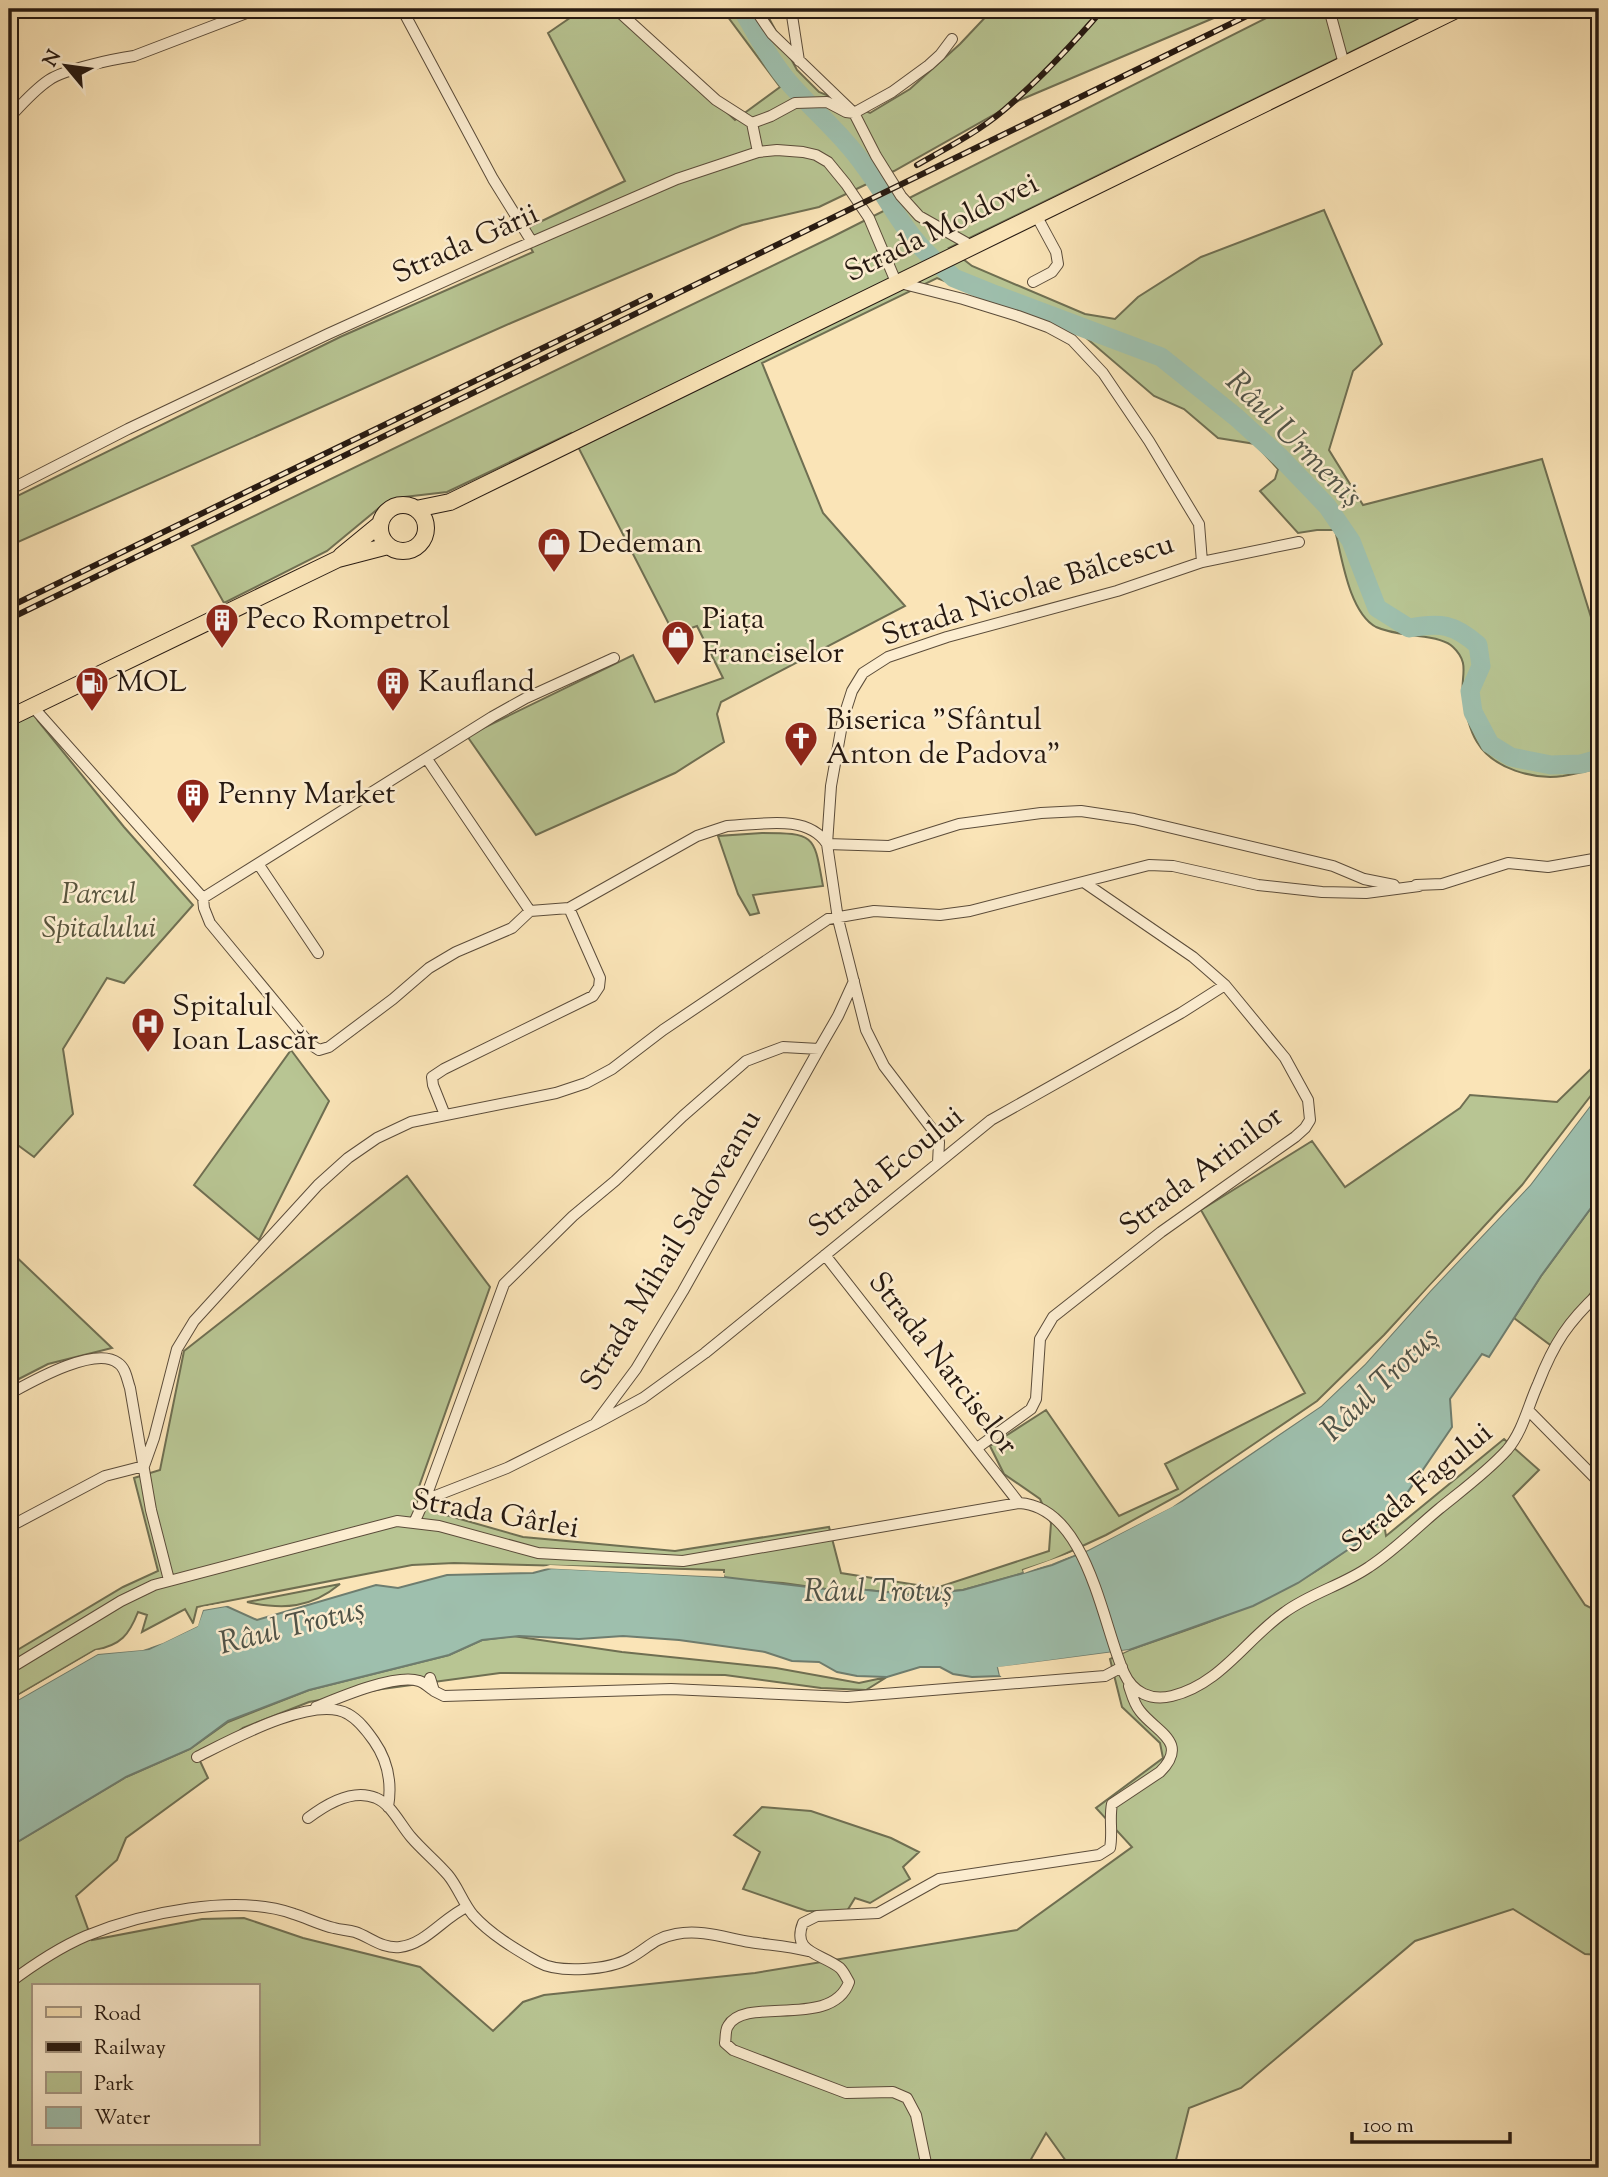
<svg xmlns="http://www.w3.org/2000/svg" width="1608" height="2177" font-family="'Sorts Mill Goudy',serif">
  <rect width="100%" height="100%" fill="#fae4b7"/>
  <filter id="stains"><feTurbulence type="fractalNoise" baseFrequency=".00286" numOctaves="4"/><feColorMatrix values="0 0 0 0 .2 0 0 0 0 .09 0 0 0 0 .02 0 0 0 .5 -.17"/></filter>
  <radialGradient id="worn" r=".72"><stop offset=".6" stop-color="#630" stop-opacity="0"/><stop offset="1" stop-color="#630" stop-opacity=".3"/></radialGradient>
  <path fill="#b8c593" stroke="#6f6f52" stroke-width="2" fill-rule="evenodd" d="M583,9H616L735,120L780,87L722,9H764L797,70L819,92L870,113L910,89L960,44L993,9H1235L1020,100L894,171L819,207L742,225L511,323L9,546V500L340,337L533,252L521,231L625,181L548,33Z
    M1284,9H1439L949,248L972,266L1085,314L1115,319L1138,297L1201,257L1324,210L1382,344L1353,371L1329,450L1363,505L1542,459L1599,643V768C1587,771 1575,774 1563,776C1534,780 1493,769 1477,742C1469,729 1466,712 1463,696C1460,676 1471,664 1453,647C1446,640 1428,637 1418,636C1404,634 1389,633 1376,627C1349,612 1342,558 1335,530H1317L1298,533L1260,491L1275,479L1278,469L1255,444L1218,438L1184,409L1154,396L1084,336L937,278L762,363L823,513L905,606L721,702L717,714L724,742L675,773L536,835L467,736L633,655L655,702L723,678L697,626L674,634L571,433L447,492L404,497L385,503L327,551L224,603L192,546L832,237Z
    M27,701L38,721L124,827L193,905L124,983L107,978L63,1049L73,1114L34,1157L19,1146L9,1147V711Z
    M762,833C816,833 814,836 823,886L753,895L759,913L750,915L738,894L718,836Z
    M291,1050L329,1101L259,1240L194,1185Z
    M1599,1061V1085L1522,1185L1384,1335L1317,1401L1179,1495L1106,1535L1050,1561L1023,1570L1024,1573L963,1590L915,1595L857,1589L833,1590L783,1583L729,1579L724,1577V1570L454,1563L412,1565L197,1607L193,1623L185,1609L142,1632L147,1615L138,1612C129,1635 121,1645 95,1650L9,1700V1655L123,1587L158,1571L134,1478L160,1470L184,1351L407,1176L490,1287L415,1498L432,1511L523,1537L675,1551L829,1527L841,1573L936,1588L1049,1551L1051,1523L1040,1499L1004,1474L990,1446L1046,1410L1119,1516L1178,1489L1165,1464L1305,1393L1201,1210L1312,1141L1345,1187L1460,1108L1470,1095L1557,1102Z
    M1599,1197V1233L1594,1238L1599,1258V1279L1557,1350L1514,1318L1541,1276Z
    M9,1250L112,1348L48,1364L9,1384Z
    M1504,1439L1539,1470L1513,1496L1585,1605L1599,1612V1955L1585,1954L1513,1909L1415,1941L1241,2088L1189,2108L1174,2168H1071L1046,2133L1026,2168H9V1847L126,1777L190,1749L228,1722L309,1690L449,1655L482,1640L513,1636L622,1652L776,1668L859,1683L887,1677L866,1690L821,1688L725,1675L500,1673L382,1689L309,1702L243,1728L200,1761L208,1778L126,1838L117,1860L76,1896L92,1940L202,1919L244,1918L303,1938L420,1967L493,2031L523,2002L544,1995L755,1973L1017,1930L1132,1847L1096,1808L1163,1758L1160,1743L1122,1707L1110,1659L1129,1650C1223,1618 1311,1590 1383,1518L1386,1536ZM33,1986H257V2144H33Z
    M340,1584C311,1608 284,1610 247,1602Z
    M762,1807L811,1811L891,1838L919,1852L903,1867L910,1879L870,1903L855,1898L847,1911H807L743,1889L760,1852L734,1835Z"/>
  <path fill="#9ebfad" stroke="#6e7d6f" stroke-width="2" d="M1599,1094V1197L1541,1276L1489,1357L1482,1354L1450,1399L1452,1427L1403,1499L1358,1543L1298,1583L1253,1606L1129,1650L998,1668L1000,1676L972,1677L953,1674L940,1667H920L887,1677L857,1676L837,1672L819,1662L792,1661L765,1652L679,1640L623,1636L579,1639L519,1636L482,1640L449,1655L309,1690L228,1721L190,1749L126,1777L9,1847V1705L98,1654L149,1649L197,1626L203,1610L226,1606L257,1620L376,1585L398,1588L447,1575L533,1573L552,1568L724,1577L833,1590L857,1589L915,1595L963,1590L1052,1565L1088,1550L1182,1501L1321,1406L1365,1364L1430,1291L1530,1185Z"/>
  <path fill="#fae4b7" d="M1599,1091V1094L1530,1185L1430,1291L1365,1364L1321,1406L1172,1507L1088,1550L1024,1573L1023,1570L1087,1547L1171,1504L1318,1403L1362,1362L1428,1288L1527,1183Z
    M550,1565L596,1567L725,1573L724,1577L540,1568Z
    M225,1603L232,1605L203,1610L198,1626L163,1643L143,1650L98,1654L9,1705V1701L96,1650L149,1646L195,1623L201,1607Z
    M1129,1650L1118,1655L1002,1670L1003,1675L1000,1676L998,1667Z"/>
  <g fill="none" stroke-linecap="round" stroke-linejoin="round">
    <path stroke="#9ebfad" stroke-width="19" d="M742,9C757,35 771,62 791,85C816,113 844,136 866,168C888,198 904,233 932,258
      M942,267L954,278L996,295L1161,357L1236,417L1280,457L1327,506L1351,541L1377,608L1409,628C1440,622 1454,624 1478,645L1481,666L1470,691L1473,712L1490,744L1511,757L1551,765L1581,764L1599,759"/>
    <defs>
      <path id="minor" d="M402,9L493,179L532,242
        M616,9L716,100L752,123L758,152
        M755,9L772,34L854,113L876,156L901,196L919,216L972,246
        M791,9L799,61
        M1329,9L1344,64
        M9,118C21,105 34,90 49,80C65,69 114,59 134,56L257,9
        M752,123L771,116L795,103L827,102L846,112L854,113L892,92L929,65L940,55L952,39
        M1033,282L1052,272L1058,264L1056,252L1036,215
        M9,490L128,429L328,334L511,251L677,179L758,152L777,150L803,152L816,155L828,162L846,184L869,218L896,282L963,299L1018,316L1048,327L1072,340L1103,373L1149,441L1199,524L1202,562
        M33,707L203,898L492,717L526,698L614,658
        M427,759L530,911L569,908L697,836L727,826C759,825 807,813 827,844
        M827,844L889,846L959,824L1041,813L1081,811L1134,819L1333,866L1364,879L1394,885
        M259,865L318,953
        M1416,885L1442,884L1508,863L1548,867L1599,858
        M203,898L204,908L210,923L310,1044L319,1050L329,1047L393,999L429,968L456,952L512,928L530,911
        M445,1115L433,1085L432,1077L444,1069L593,996L599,987L600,978L569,908
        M938,1163L939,1142L935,1133L884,1066L866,1030L838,919L827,844L831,786L843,719L852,691L863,673L888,657L947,637L1117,591L1202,562L1299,542
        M825,1255L1019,1503
        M9,1394C31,1382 95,1345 118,1363C126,1368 127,1380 130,1388L151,1510L169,1580
        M1528,1410L1599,1482
        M595,1424L643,1398L705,1353L991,1120L1181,1013L1225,985
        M977,1448L1031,1409L1036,1399L1040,1339L1053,1317L1161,1232L1295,1137L1305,1128L1310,1120L1308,1100L1285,1058L1225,985L1193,957L1085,883
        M425,1500L507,1468L595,1424L636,1369L683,1291L819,1049
        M414,1523L427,1494L504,1284L573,1216L615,1181L683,1116L746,1061L783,1047L819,1049L838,1016L854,981
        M9,1527L105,1476L144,1466L154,1438L177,1349L194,1321L318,1185L348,1158L377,1138L411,1122L556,1093L586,1083L612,1069L663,1030L828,919L874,911L940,915L970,911L1149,865L1173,866L1258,885L1322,892L1366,893L1419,886
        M9,1669L121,1601L154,1585L397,1521L439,1526L538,1553L683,1561L1019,1503C1087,1507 1102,1623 1124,1673C1133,1693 1151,1701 1172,1696C1221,1684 1246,1639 1285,1612C1311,1593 1343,1585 1369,1567C1394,1551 1416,1528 1439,1509C1461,1491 1487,1472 1507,1450C1523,1431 1528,1406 1538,1384C1554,1343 1568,1322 1599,1293
        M430,1678L434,1691L444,1696L671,1689L847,1697L1105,1676L1122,1667
        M316,1707C338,1698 396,1673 419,1681C424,1682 429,1688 433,1690
        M197,1757C229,1741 314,1694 348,1714C359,1720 367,1731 374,1741C388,1761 392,1784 388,1807
        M308,1818C325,1805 353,1788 376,1798C391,1804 400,1824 411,1837C422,1850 436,1861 448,1875C458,1887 463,1903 473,1915C490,1934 515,1949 538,1962C559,1974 609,1970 630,1958C648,1948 654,1938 676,1934C701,1929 726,1938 750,1942C769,1945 788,1946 808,1951
        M9,1983C33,1965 58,1948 86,1936C142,1913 236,1893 294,1914C307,1918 320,1925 334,1928C341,1930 348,1930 355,1932C370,1937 382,1949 400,1947C426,1944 444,1917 467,1907
        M927,2168L916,2115L907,2098L893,2092L846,2093L733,2050L725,2043C726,2038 725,2030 728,2026C745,1995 832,2030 849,1982C846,1977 844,1972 840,1968C821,1953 791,1953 803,1923L817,1916L878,1913L939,1879L1099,1855L1110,1848C1113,1832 1109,1819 1112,1804L1160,1772C1190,1742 1156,1732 1140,1711C1134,1704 1132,1695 1129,1686"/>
      <path id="primary" d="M380 528a23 23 0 1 1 46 0a23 23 0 1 1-46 0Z
        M416,509L450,502L1458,9
        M341,556L380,524
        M9,718L338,559L388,546"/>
    </defs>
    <use href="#minor" stroke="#5b4c3a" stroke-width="12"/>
    <use href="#primary" stroke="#261911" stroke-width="18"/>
    <use href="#minor" stroke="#fcedd0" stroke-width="10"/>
    <use href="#primary" stroke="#fae4b7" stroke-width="16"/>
    <defs>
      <path id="rail" d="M917,165C947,148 978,132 1004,110C1040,79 1072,45 1103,9
        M9,607L650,296
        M9,619L1261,9"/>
    </defs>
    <use href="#rail" stroke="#261911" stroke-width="6"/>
    <use href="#rail" stroke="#fcedd0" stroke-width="3.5" stroke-dasharray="10" stroke-linecap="butt"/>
  </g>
  <defs>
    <symbol id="shop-pin" viewBox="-11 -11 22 30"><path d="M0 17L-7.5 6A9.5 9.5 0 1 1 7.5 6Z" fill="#8f2418" stroke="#fcedd0"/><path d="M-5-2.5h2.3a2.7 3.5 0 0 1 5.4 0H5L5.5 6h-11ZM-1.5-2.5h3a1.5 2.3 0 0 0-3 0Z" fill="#fff"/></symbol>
    <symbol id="building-pin" viewBox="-11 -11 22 30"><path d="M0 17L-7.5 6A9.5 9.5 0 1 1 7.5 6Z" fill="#8f2418" stroke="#fcedd0"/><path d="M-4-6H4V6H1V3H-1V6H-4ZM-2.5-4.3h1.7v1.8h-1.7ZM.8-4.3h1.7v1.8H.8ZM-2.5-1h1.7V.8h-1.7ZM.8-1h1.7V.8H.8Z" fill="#fff"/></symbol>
    <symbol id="fuel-pin" viewBox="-11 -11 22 30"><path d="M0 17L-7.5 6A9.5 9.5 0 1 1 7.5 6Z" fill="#8f2418" stroke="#fcedd0"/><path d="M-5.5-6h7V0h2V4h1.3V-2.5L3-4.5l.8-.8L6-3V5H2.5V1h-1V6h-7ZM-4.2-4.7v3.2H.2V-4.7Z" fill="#fff"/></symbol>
    <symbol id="church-pin" viewBox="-11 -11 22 30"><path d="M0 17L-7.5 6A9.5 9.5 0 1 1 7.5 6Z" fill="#8f2418" stroke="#fcedd0"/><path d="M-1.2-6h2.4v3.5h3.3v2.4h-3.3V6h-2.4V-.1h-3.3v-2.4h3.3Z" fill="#fff"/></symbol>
    <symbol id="hospital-pin" viewBox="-11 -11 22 30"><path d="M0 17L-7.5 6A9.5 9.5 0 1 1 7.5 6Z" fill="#8f2418" stroke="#fcedd0"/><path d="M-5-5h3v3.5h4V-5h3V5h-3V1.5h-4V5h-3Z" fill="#fff"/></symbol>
  </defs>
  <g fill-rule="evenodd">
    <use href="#shop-pin" x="535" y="525" width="38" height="52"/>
    <use href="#building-pin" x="203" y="601" width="38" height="52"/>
    <use href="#shop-pin" x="659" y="618" width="38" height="52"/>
    <use href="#fuel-pin" x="73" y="664" width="38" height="52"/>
    <use href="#building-pin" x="374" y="664" width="38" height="52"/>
    <use href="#church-pin" x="782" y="719" width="38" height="52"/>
    <use href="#building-pin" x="174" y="776" width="38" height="52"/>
    <use href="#hospital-pin" x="129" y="1005" width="38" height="52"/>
  </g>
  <g text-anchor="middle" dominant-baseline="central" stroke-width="5" stroke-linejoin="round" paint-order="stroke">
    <g font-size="30" fill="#261911" stroke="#fcedd0">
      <text transform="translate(942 229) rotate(-26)">Strada Moldovei</text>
      <text transform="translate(466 245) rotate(-24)">Strada Gării</text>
      <text transform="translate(1028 591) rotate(-18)">Strada Nicolae Bălcescu</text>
      <text transform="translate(1202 1172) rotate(-37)">Strada Arinilor</text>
      <text transform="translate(887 1173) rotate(-39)">Strada Ecoului</text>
      <text transform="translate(672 1251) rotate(-59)">Strada Mihail Sadoveanu</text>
      <text transform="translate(942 1364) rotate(52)">Strada Narciselor</text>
      <text transform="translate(1418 1489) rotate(-40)">Strada Fagului</text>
      <text transform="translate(495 1515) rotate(10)">Strada Gârlei</text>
    </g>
    <g font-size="30" fill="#261911" stroke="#fcedd0" text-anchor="start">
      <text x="578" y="544">Dedeman</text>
      <text x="246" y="620">Peco Rompetrol</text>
      <text x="702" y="620">Piața<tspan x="702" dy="34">Franciselor</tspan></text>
      <text x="116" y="683">MOL</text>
      <text x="418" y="683">Kaufland</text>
      <text x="826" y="721">Biserica "Sfântul<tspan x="826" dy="34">Anton de Padova"</tspan></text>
      <text x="218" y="795">Penny Market</text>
      <text x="172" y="1007">Spitalul<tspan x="172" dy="34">Ioan Lascăr</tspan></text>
    </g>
    <g font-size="30" font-style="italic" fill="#59553e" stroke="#fcedd0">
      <text x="99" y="895">Parcul<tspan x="99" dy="34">Spitalului</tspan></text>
    </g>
    <g font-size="32" font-style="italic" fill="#505348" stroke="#fcedd0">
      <text transform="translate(1293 440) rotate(45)">Râul Urmeniș</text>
      <text transform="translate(1381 1385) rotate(-44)">Râul Trotuș</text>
      <text x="878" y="1593">Râul Trotuș</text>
      <text transform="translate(292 1628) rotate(-14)">Râul Trotuș</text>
    </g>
  </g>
  <rect width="1608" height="2177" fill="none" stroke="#fae4b7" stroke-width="35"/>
  <rect x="10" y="10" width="1587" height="2156" fill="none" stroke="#261911" stroke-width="3.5"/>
  <rect x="18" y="18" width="1573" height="2142" fill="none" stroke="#261911" stroke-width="2"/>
  <rect x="32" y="1984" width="228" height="161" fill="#fcedd0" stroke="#a69884" stroke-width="2"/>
  <rect x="46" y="2007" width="35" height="10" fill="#fae4b7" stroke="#a69884" stroke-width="2"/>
  <text x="94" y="2020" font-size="21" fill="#261911">Road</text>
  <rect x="46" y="2042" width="35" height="10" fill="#261911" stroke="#a69884" stroke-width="2"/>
  <text x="94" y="2054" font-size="21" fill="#261911">Railway</text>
  <rect x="46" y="2072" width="35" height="21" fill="#b8c593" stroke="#a69884" stroke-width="2"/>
  <text x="94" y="2090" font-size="21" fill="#261911">Park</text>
  <rect x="46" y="2107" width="35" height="21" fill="#9ebfad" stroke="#a69884" stroke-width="2"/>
  <text x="94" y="2124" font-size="21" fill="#261911">Water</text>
  <g transform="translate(66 66) rotate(299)" stroke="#fcedd0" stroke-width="5" paint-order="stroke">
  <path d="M0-5L12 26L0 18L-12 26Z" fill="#261911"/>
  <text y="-10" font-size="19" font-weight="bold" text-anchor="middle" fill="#261911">N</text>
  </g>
  <path d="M1352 2132v10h158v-10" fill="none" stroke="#261911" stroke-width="3.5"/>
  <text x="1363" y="2132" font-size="21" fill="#261911" stroke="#fcedd0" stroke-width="5" paint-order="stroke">100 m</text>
  <rect width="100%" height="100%" filter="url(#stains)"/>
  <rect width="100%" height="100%" fill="url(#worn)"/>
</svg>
